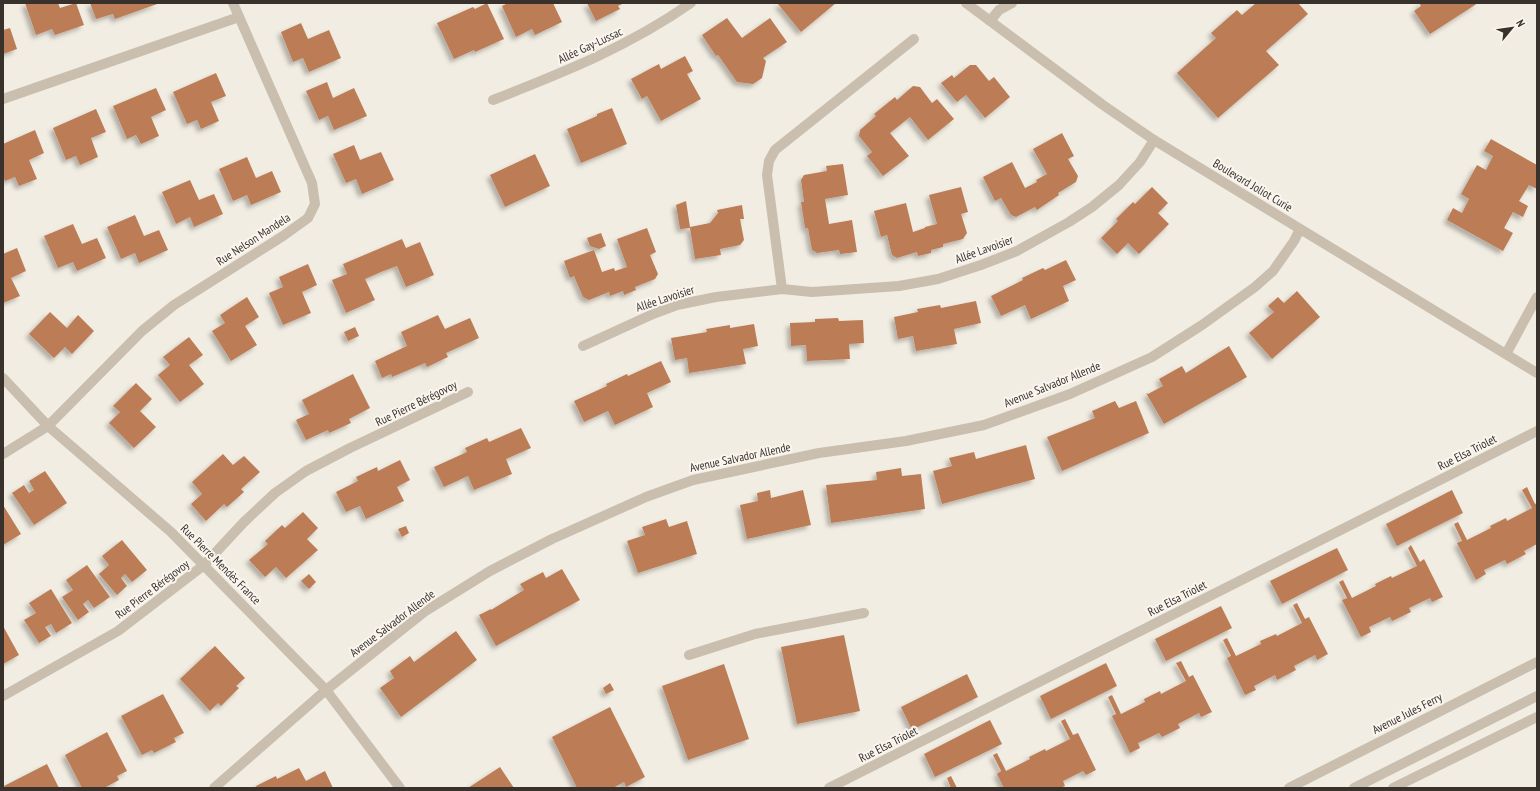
<svg xmlns="http://www.w3.org/2000/svg" width="1540" height="791" font-family="'PT Sans Narrow',sans-serif">
  <defs>
    <filter id="shadow"><feDropShadow dx="-3.5" dy="3.5" stdDeviation="2" flood-color="#0004"/></filter>
  </defs>
  <rect width="100%" height="100%" fill="#f2ede2"/>
  <path fill="#bc7d56" filter="url(#shadow)" d="M25,3H58L60,8L76,3L84,25L55,35L52,29L36,35Z
    M90,3H160L115,19L113,14L96,19Z
    M487,3L504,39L475,52L474,50L454,59L437,23L473,7L475,9Z
    M508,3H553L562,22L535,35L532,29L516,37L502,6Z
    M587,3H624L618,6L620,9L596,21Z
    M780,3H836L801,32L778,4Z
    M1256,3H1298L1308,14L1266,51L1279,65L1218,118L1177,73L1216,38L1211,33L1237,10L1242,15Z
    M1419,3H1478L1430,34L1414,11L1421,6Z
    M727,18L742,38L770,18L787,42L763,58L766,61L762,78L753,84L737,82L718,55L716,56L702,35Z
    M301,23L308,39L329,30L341,58L309,72L303,58L293,62L281,32Z
    M10,28L17,49L3,54V30Z
    M685,56L693,71L687,74L701,99L661,121L647,96L642,99L631,79L659,64L661,69Z
    M970,65H976L989,81L994,77L1010,97L985,118L966,95L957,102L941,83L952,75L954,78Z
    M216,73L226,96L211,102L219,121L201,129L197,120L187,124L173,92Z
    M327,82L333,98L354,88L367,116L334,130L328,116L319,120L306,91Z
    M913,86L920,87L932,103L937,99L954,119L928,140L910,117L890,133L909,156L883,176L867,156L872,152L859,136L860,130L876,116L874,114L895,97L897,100Z
    M156,88L166,110L151,117L159,136L141,144L136,135L127,139L113,106Z
    M612,108L627,144L581,163L567,129L597,116V114Z
    M96,109L106,132L91,138L98,157L80,165L76,156L66,160L53,128Z
    M35,130L44,153L29,160L37,179L19,186L15,177L5,181L3,176V144Z
    M1062,133L1074,156L1068,159L1078,176L1076,182L1058,193L1059,195L1037,210L1035,207L1016,217L1011,215L1001,198L995,201L983,177L1012,162L1025,188L1037,182L1036,180L1047,174L1033,149Z
    M1491,139L1537,165V189L1529,185L1519,201L1528,206L1523,217L1513,212L1504,228L1513,233L1503,251L1447,220L1453,208L1462,213L1469,199L1461,194L1477,165L1486,170L1493,156L1484,151Z
    M354,145L360,160L381,152L394,180L362,194L356,179L346,183L333,154Z
    M535,154L550,186L505,207L490,175Z
    M247,157L256,178L272,171L281,192L251,205L247,195L233,201L219,169Z
    M843,164L848,195L825,199L829,224L852,220L857,252L840,254L839,250L817,253L812,250L808,228H805L801,202H804L801,180L804,175L827,171L826,166Z
    M190,180L199,200L214,194L223,214L194,227L190,217L176,224L162,192Z
    M961,187L968,212L961,214L967,233L963,239L943,244V247L931,250V253L918,256L917,252L897,258L892,255L887,235L881,237L874,211L906,203L913,232L925,228V227L937,224L929,195Z
    M1152,187L1168,203L1158,213L1169,224L1139,254L1128,243L1117,254L1101,238L1118,221L1116,219L1133,202L1135,204Z
    M686,201L690,227L710,223L718,213L717,210L742,205L744,219H740L744,240L740,245L720,249L721,255L695,259L690,228L680,229L676,205Z
    M135,215L144,236L159,230L168,250L139,263L135,253L121,259L107,227Z
    M73,224L82,244L97,238L106,258L77,271L73,262L58,268L44,236Z
    M647,228L656,252L650,255L658,274L655,279L635,287L636,290L624,295L623,291L610,296L609,292L589,300L583,297L574,276L570,278L564,261L594,250L602,272L614,268L615,271L627,267L617,239Z
    M601,233L606,246L599,249L590,246L587,238Z
    M402,239L406,248L420,242L434,275L406,287L397,266L381,272L365,279L375,300L346,313L332,280L347,274L343,264Z
    M17,248L26,271L11,278L20,296L3,303V254Z
    M1066,260L1076,280L1063,286L1069,301L1031,319L1025,305L1001,316L991,296L1023,280L1022,278L1043,268L1045,270Z
    M308,264L317,285L302,292L311,313L283,325L269,293L283,287L279,277Z
    M1297,291L1320,317L1272,359L1249,333L1274,312L1268,306L1278,297L1284,303Z
    M247,297L259,317L245,326L257,345L231,361L212,331L225,323L220,315Z
    M976,301L981,323L954,329L957,344L916,351L913,336L898,339L894,317L918,312L917,309L940,305L941,308Z
    M50,312L67,328L78,315L94,331L72,354L65,347L54,358L29,334Z
    M438,315L445,329L470,318L479,338L446,353L448,357L427,367L425,363L392,377L391,374L382,378L375,361L407,346L401,332Z
    M838,318L839,321L863,320L864,343L849,344L850,359L807,361L806,345L791,346L790,323L815,322V319Z
    M754,324L758,346L743,349L746,364L689,373L687,358L675,360L671,338L707,332L706,329L730,325V328Z
    M355,327L359,336L348,341L344,332Z
    M189,337L203,355L189,365L204,384L180,402L158,375L170,365L163,357Z
    M1229,346L1247,377L1164,424L1146,393L1148,394L1163,386L1159,379L1182,366L1186,373Z
    M661,361L671,382L647,393L653,407L615,425L608,411L584,422L574,401L607,386L606,384L627,374L628,376Z
    M353,374L370,408L349,419L351,423L329,433L328,430L306,440L296,420L309,414L302,400Z
    M136,383L152,399L140,411L156,427L134,448L109,423L120,412L113,406Z
    M1115,401L1119,408L1136,401L1149,433L1062,471L1047,437L1095,418L1092,411Z
    M521,428L531,448L506,459L512,474L474,490L468,476L444,487L434,467L467,452L465,448L487,438L489,442Z
    M1026,445L1035,479L942,504L933,471L952,466L949,458L974,452L976,459Z
    M223,454L233,465L244,456L260,472L241,489L244,492L227,507L224,504L206,521L191,504L202,494L192,482Z
    M400,460L410,480L397,487L404,501L366,519L360,506L346,512L336,492L358,481L356,477L377,467L378,471Z
    M901,468L902,476L921,474L925,509L831,523L826,485L877,480L876,472Z
    M45,471L67,503L34,525L12,493L24,485L29,493L34,490L29,481Z
    M1527,487L1535,504L1537,503V544L1524,551L1526,554L1507,564L1505,560L1484,570L1486,574L1476,580L1457,543L1462,541L1454,524L1458,522L1467,540L1491,528L1490,526L1506,518L1507,521L1532,508L1522,490Z
    M770,490L771,498L803,490L811,525L747,539L740,505L758,501L757,493Z
    M1452,490L1463,513L1397,546L1386,524Z
    M3,505L21,534L3,545Z
    M303,512L318,528L307,539L318,550L286,578L276,567L265,577L249,560L268,544L265,541L282,525L285,528Z
    M666,519L669,527L687,521L697,554L638,573L627,541L645,535L642,527Z
    M406,526L409,533L402,537L398,529Z
    M122,540L147,570L132,582L125,574L121,578L127,586L117,595L99,574L109,565L102,556Z
    M1411,545L1420,562L1424,559L1443,597L1432,602L1430,598L1409,608L1411,612L1392,621L1390,617L1369,627L1371,632L1361,637L1342,600L1347,598L1339,582L1343,580L1352,598L1376,586L1375,584L1391,576L1392,578L1417,566L1408,548Z
    M1337,548L1348,570L1282,604L1270,581Z
    M87,565L110,597L94,608L88,600L83,604L89,612L78,620L62,597L73,590L66,580Z
    M562,569L580,600L496,646L479,615L491,609V610L524,590L520,584L543,572L546,578Z
    M309,574L316,582L309,589L301,581Z
    M51,589L72,623L56,633L51,624L45,627L51,636L39,643L24,620L36,613L29,603Z
    M1297,603L1305,619L1309,617L1328,654L1317,660L1315,655L1294,666L1296,670L1277,680L1275,675L1254,686L1256,690L1245,695L1227,658L1231,656L1223,640L1227,638L1236,656L1261,644L1260,641L1276,634L1277,636L1302,623L1293,605Z
    M1221,606L1232,628L1166,661L1155,639Z
    M3,626L19,655L3,664Z
    M456,631L477,660L401,717L380,688L394,678L390,671L410,656L414,662Z
    M844,635L860,711L797,724L781,647Z
    M215,646L245,678L236,686L239,688L221,706L218,703L210,711L180,679Z
    M1181,661L1189,677L1193,675L1212,712L1201,717L1199,713L1178,724L1180,728L1162,737L1159,733L1138,743L1140,748L1130,753L1112,716L1116,714L1108,697L1112,695L1121,714L1145,702L1144,699L1160,691L1161,694L1186,681L1176,663Z
    M1106,663L1117,686L1051,719L1040,696Z
    M724,664L749,739L688,760L662,686Z
    M967,674L978,697L912,730L901,707Z
    M610,683L614,690L606,694L603,688Z
    M163,694L184,733L174,738L176,742L154,753L152,750L142,755L121,716Z
    M610,707L645,777L626,787L624,782L613,788H577L552,737Z
    M1065,719L1073,735L1078,733L1096,770L1086,775L1083,771L1063,781L1065,786L1060,788H1004L997,774L1001,771L993,755L997,753L1006,771L1030,759L1029,757L1045,749L1046,751L1070,739L1061,721Z
    M990,720L1002,744L935,777L924,754Z
    M107,732L127,771L117,776L119,780L104,788H82L65,755Z
    M47,764L59,788H5L4,786Z
    M500,767L514,788H468Z
    M299,768L306,781L325,771L333,788H257L256,786L276,776L277,779Z
    M951,776L957,788H951L947,778Z"/>
  <g fill="none" stroke-linecap="round" stroke-linejoin="round">
    <path stroke="#cabfaf" stroke-width="10" d="M689,655L755,634L864,613
      M829,788L1537,431
      M1393,788L1537,717"/>
    <path stroke="#cabfaf" stroke-width="10" d="M990,21L999,10L1012,3
      M3,99L239,17
      M493,100C564,72 628,47 691,3
      M782,289L767,175L769,161L775,150L914,39
      M583,346L653,314L677,305L716,297L782,289L812,292L899,286L938,279L981,265L1017,251L1069,222L1092,207L1119,185L1140,162L1154,140
      M1506,354L1537,297
      M3,378L48,426L171,532L326,690L400,788
      M3,454L48,426L142,331L174,305L283,236L308,218L315,204L312,183L233,3
      M3,696L118,631L204,565L244,522L275,493L306,471L350,448L468,392
      M214,788L326,690L424,612L490,571L552,539L646,497L693,480L819,453L906,441L984,425L1070,394L1152,357L1202,325L1255,287L1273,271L1294,241L1300,229
      M1289,788L1537,662
      M1354,788L1537,696"/>
    <path stroke="#cabfaf" stroke-width="10" d="M966,3L1103,105L1154,140L1537,373"/>
  </g>
  <g text-anchor="middle" dominant-baseline="central" stroke-width="4" stroke-linejoin="round" paint-order="stroke">
    <g font-size="12" fill="#39322c" stroke="#faf6ef">
      <text transform="translate(590 45) rotate(-25)">Allée Gay-Lussac</text>
      <text transform="translate(1253 185) rotate(31)">Boulevard Joliot Curie</text>
      <text transform="translate(253 239) rotate(-33)">Rue Nelson Mandela</text>
      <text transform="translate(984 249) rotate(-20)">Allée Lavoisier</text>
      <text transform="translate(665 298) rotate(-18)">Allée Lavoisier</text>
      <text transform="translate(1052 384) rotate(-22)">Avenue Salvador Allende</text>
      <text transform="translate(416 403) rotate(-26)">Rue Pierre Bérégovoy</text>
      <text transform="translate(1467 452) rotate(-27)">Rue Elsa Triolet</text>
      <text transform="translate(740 457) rotate(-12)">Avenue Salvador Allende</text>
      <text transform="translate(221 564) rotate(45)">Rue Pierre Mendès France</text>
      <text transform="translate(152 589) rotate(-37)">Rue Pierre Bérégovoy</text>
      <text transform="translate(1177 598) rotate(-27)">Rue Elsa Triolet</text>
      <text transform="translate(392 623) rotate(-37)">Avenue Salvador Allende</text>
      <text transform="translate(1407 713) rotate(-27)">Avenue Jules Ferry</text>
      <text transform="translate(888 744) rotate(-27)">Rue Elsa Triolet</text>
    </g>
  </g>
  <rect width="1540" height="791" fill="none" stroke="#39322c" stroke-width="8"/>
  <g transform="translate(1512 28) rotate(61)" stroke="#faf6ef" stroke-width="3" paint-order="stroke">
  <path d="M0-3L7 15L0 10L-7 15Z" fill="#39322c"/>
  <text y="-6" font-size="11" font-weight="bold" text-anchor="middle" fill="#39322c">N</text>
  </g>
</svg>
